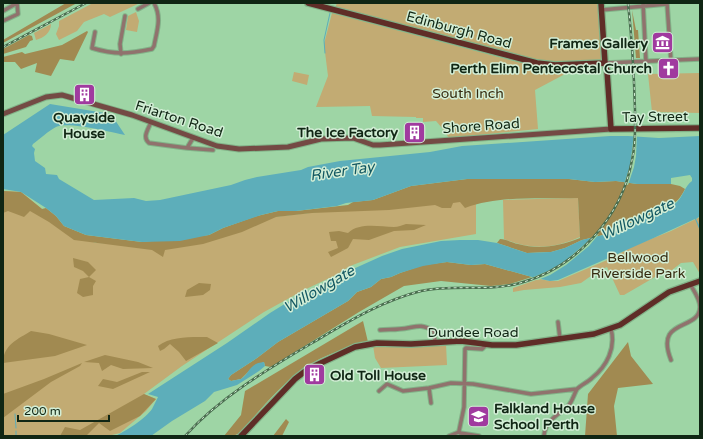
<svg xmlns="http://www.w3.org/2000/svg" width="703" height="439" font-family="'Varela Round',sans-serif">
  <rect width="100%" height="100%" fill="#9ed5a5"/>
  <path fill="#c2ab73" d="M93,3H140L110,17L104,14L84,22L77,31L59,40L56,34L59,26V21Z
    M337,3H598L602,56L601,61L537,63L335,8Z
    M136,12L139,21L137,32L126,30L128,16Z
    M332,13L529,65L567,71V73L535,90L538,129L449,138L442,128L436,121L423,122V118H416V117L372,116L370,106L316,107L328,76L324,44Z
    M51,24C51,33 43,38 36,40L34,33Z
    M294,72L309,75L307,85L292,81Z
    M700,73V113L652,112L648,74Z
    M3,191L21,192L76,236L96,243L184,245L257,219L476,194V234L400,247L350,266L336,275L304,290L264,312L182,366L144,394L156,399L146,411L120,433L108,436H3Z
    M578,198L580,237C553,249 532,250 504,239L503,200Z
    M700,217V274L693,262L681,263L672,270L655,277L624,295H620L607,267L598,271L581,283L560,287L524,290L513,292V288L539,279L550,281H558L612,258L631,247L671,231Z
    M446,344L447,365L381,368L375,358L373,345L411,347Z"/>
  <path fill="#a18a51" d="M66,3H77L3,43V40Z
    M632,10L636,30H638L640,58H636Z
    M87,31L88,32L74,61L60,59L51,76L35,72L37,63L21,69L15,62H3V57L22,52L25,54L62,45Z
    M29,35L32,36L33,40L30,41L26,47L3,54V49Z
    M467,179H569L595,182L616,181L637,184H671L680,186L685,189C675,209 669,202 654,213L603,235L582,240L565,248L551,252L527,253L497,243L500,239C506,239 512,243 518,244C540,250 559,246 580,238L578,198C541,199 500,195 465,208L460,202L453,203L451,208H442L435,205L389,210L312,213L276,217L242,232L203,244L165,250L163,257L152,250L74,240L49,222L30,211L24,217L8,211L3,213V191L21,192L42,209L46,208L56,216L64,226L86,235L142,242L209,235L223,228L257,216L278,211H296L348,205L353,202L373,200L411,186Z
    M406,224L426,225L414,230L394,231L369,240L353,239L348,248L331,257L328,252L338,248L336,241H331L329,232L339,231L348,233C360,222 379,227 394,227C398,227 402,225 406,224Z
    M73,258L88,262L96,270L89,277L96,281L93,286V295L83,297L77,293L80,279L89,277L83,271L74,267Z
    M447,262L471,265L485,264L532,277L510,284L491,286L441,281L404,286L359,312L271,367L265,366L264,362L254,366L241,379L231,381L228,379L231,375L257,358L278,342L348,301L357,292L371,287L381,279L391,277L400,273L423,265Z
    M199,283L211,284L210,290L203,295L185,297L187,290Z
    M363,321L368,342C348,347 323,355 306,367C280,385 260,410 240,433L233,436H224L241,415L245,391Z
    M31,331L49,334L87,345L55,356L3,363C3,345 18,339 31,331Z
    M207,337L218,343L186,361L179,352L170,344L164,349L160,351L158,346C171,336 191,337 207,337Z
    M628,342L631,356L653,384L618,388L614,406L617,436H585L588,394Z
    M105,355L138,362L153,368L123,369L111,365L102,371L99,363L84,362Z
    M82,363L80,366L51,382L3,418V394L44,379Z
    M142,372H150L113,389L98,386L103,379L117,382Z
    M144,394L156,399L140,416L110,431L99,423L86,436H60L65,427L80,430Z
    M286,419L289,422L282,436H273Z"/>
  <path fill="#5daeba" d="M50,104L111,114L125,135C111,132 67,121 56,127C48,131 40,139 33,144L32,146L35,149L34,153L35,161L45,168L46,174L57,175L59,179L94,200L134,198L146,201L160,200L231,185L245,180L257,177L301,170L308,167L340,161L430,152L462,146L610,136H628L659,138L700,136V216L696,219L700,227V231L695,219C650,240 604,260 558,280L550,281L532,277L485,264L471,265L447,262L423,266L400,273L391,277L381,279L371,287L357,292L348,301L278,342L257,358L231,375L228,379L231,381C234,380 238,380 241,379C250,373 249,363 264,362L265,366L259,371L237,385L214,392L205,401L172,421L151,436H115C125,432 146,418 152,409C154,405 156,401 158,397L148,394L227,343L270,313L296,297L351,270L382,256L402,249L441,241L460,240H478L497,243L527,253L551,252L565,248L582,240L603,235L654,213C657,211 659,209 662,208C667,206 673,206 677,202C683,196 685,186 692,181V178L690,175L671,178V184H637L616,181L595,182L569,179H467L411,186L373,200L346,203L337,206L296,211H278L261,215L223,228L209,235L180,241L142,242L86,235L64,226L56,216L46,208L21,192L3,189V135Z"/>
  <path fill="#9ed5a5" d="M634,134H637L636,156L634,167L628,185L624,184L630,166Z
    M599,234L589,246L566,265L550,275L538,280L531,278L548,271L564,262L586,243L593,236Z"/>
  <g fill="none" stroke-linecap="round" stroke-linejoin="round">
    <path stroke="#5daeba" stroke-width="1" d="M325,53L324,40L330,13
      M15,414L16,428
      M16,436V431"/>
    <defs>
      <path id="street" d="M643,3L646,62
        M667,3L671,61
        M138,9L149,3
        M601,10L667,4
        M3,11L17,3
        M3,21L18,14L17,3
        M95,32L92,48C115,55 128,54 152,49L154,46C157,30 162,18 154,3
        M121,54L120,44L125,16
        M605,63L700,59
        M151,122C148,130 142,137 149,143L187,148L193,138
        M187,148L213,150
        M558,322L560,339
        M380,330C386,329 393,330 399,329C416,328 418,322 434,331L435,342
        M671,360C654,317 699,332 700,307C700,299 694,291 690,284
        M429,388L431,403
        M379,391L387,384L403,391L429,388L451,383L473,384L531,394L577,389
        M544,435C546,419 559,415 569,405C573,400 574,394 577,389C581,385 588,382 592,378C607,366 616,348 611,329
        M449,436L459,432
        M479,436L460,433L459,431L464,407L465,349L466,348L482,349L486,345"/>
      <path id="secondary" d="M3,114L46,97L62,95L132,115L217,146L239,149L288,147L321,139L353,138L373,145H380L611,129"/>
      <path id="primary" d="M308,3L537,63L555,65L605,63
        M601,3L605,63L607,71L611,129L700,128
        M241,436L295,379L308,369L355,347L377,343L411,344L461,341L492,345H516L594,334L620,325L669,292L700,281"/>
    </defs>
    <use href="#street" stroke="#82b288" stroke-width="5.5"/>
    <use href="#secondary" stroke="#82b288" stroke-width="7"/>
    <use href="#primary" stroke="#82b288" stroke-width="8"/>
    <use href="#street" stroke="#90726d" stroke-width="3.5"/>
    <use href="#secondary" stroke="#744a44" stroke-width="5"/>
    <use href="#primary" stroke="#5f2d27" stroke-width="5.5"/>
    <defs>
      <path id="rail" d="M3,47L86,3
        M185,436C219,398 268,369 312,343C346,323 381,301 421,291C454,284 488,292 520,283C576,268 622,217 632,160C636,144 635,127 635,110C634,74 632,39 628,3"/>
    </defs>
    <use href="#rail" stroke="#4a6d4f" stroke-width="2.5"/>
    <use href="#rail" stroke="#d3eed6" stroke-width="1" stroke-dasharray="3" stroke-linecap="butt"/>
  </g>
  <defs>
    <symbol id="museum-square" viewBox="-11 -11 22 22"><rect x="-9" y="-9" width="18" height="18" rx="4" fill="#a03a9f" stroke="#d3eed6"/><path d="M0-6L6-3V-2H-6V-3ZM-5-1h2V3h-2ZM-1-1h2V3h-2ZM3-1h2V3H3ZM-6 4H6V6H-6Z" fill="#fff"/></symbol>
    <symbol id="church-square" viewBox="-11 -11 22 22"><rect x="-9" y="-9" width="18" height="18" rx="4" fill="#a03a9f" stroke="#d3eed6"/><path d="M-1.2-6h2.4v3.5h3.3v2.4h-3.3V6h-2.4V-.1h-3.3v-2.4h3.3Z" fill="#fff"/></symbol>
    <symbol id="building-square" viewBox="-11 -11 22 22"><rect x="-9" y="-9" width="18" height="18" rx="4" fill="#a03a9f" stroke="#d3eed6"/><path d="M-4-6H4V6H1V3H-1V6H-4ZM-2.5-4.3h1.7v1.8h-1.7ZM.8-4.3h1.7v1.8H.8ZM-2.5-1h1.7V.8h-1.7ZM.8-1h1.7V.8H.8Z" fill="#fff"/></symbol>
    <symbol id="school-square" viewBox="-11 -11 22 22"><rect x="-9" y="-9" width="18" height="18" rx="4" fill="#a03a9f" stroke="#d3eed6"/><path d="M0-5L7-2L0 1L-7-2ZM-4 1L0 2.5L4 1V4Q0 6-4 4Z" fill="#fff"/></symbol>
  </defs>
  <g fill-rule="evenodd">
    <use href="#museum-square" x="650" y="30" width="25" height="25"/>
    <use href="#church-square" x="656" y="56" width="25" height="25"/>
    <use href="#building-square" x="72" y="82" width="25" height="25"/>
    <use href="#building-square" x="402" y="120" width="25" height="25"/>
    <use href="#building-square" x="302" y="362" width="25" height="25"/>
    <use href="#school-square" x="466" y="404" width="25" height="25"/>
  </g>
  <g text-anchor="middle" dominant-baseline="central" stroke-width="3" stroke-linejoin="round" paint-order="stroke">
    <g font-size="14" fill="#102614" stroke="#d3eed6">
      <text transform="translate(459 30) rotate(15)">Edinburgh Road</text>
      <text transform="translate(655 117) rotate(-1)">Tay Street</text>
      <text transform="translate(179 119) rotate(18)">Friarton Road</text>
      <text transform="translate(481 126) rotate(-4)">Shore Road</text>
      <text x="473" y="332">Dundee Road</text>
    </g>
    <g font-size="14" font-weight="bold" fill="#102614" stroke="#d3eed6" text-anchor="end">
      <text x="648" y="43">Frames Gallery</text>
      <text x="652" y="68">Perth Elim Pentecostal Church</text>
      <text x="84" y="117" text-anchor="middle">Quayside<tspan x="84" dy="16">House</tspan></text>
      <text x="398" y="132">The Ice Factory</text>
      <text x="330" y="375" text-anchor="start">Old Toll House</text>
      <text x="494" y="408" text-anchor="start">Falkland House<tspan x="494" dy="16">School Perth</tspan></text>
    </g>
    <g font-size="14" fill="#352a0f" stroke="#d3eed6">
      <text x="468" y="93">South Inch</text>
      <text x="638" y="257">Bellwood<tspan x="638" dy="16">Riverside Park</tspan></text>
    </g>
    <g font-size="15" font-style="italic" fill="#135862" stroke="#d3eed6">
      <text transform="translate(342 171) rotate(-8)">River Tay</text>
      <text transform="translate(637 219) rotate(-25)">Willowgate</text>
      <text transform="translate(319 289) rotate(-30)">Willowgate</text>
    </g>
  </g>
  <rect width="703" height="439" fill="none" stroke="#102614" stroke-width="8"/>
  <path d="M18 415v6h91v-6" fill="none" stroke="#102614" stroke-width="2"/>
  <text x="24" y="415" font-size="12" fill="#102614" stroke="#d3eed6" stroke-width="3" paint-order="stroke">200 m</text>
</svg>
